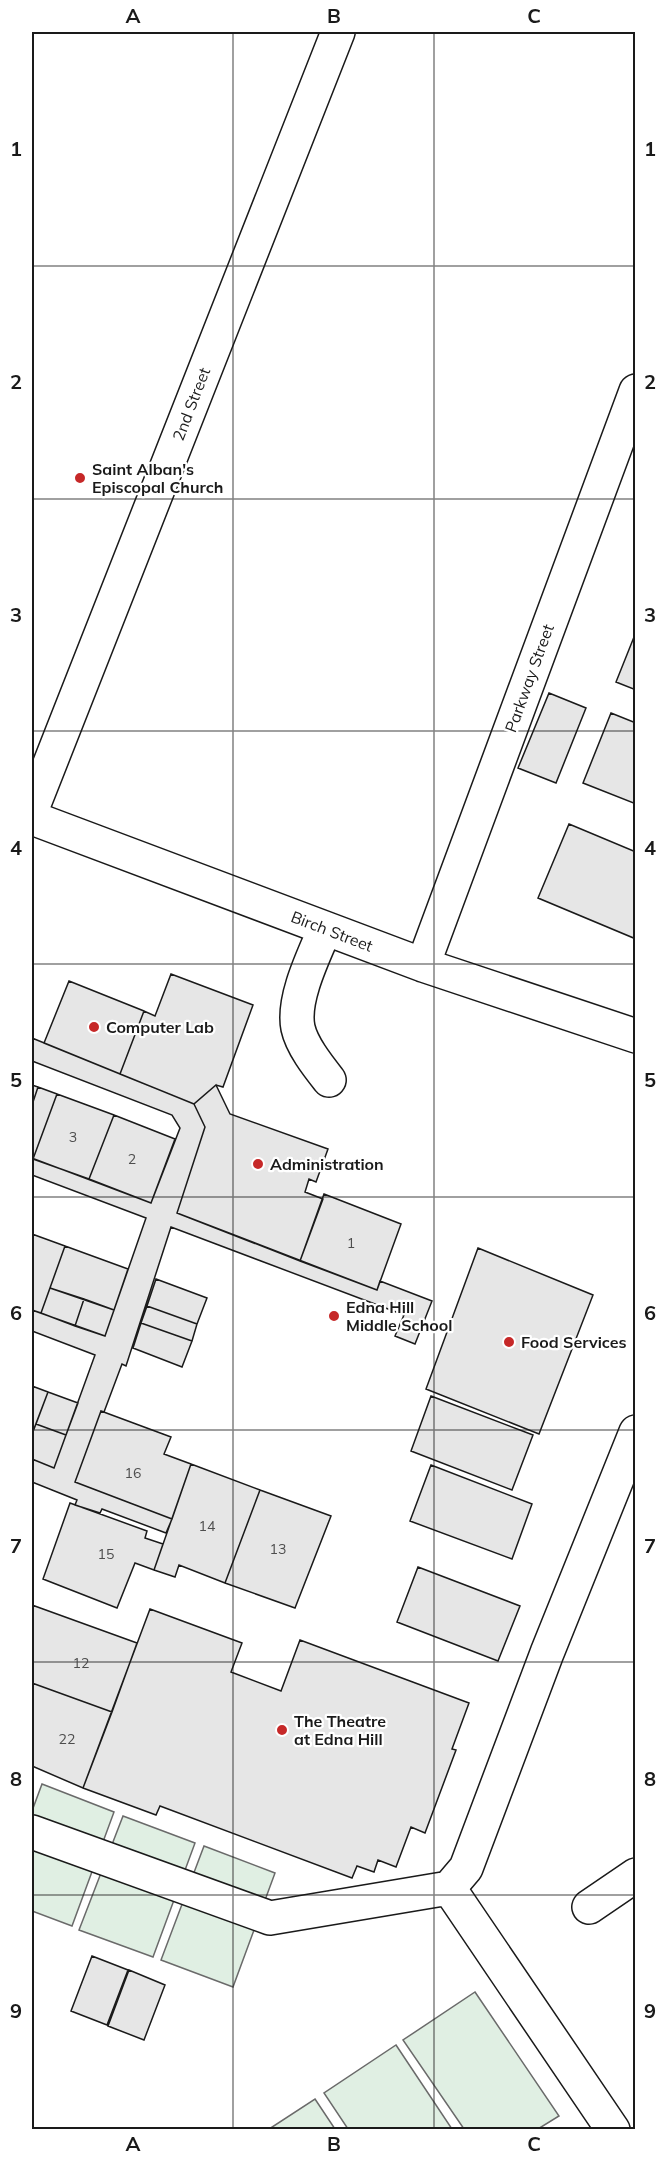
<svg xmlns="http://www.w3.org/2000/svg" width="667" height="2161" font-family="Mulish,sans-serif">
  <rect width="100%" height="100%" fill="#fff"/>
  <path fill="#e0efe3" stroke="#6a6a6a" stroke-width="1.5" d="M42,1784L114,1812L72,1926L32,1911V1811Z
    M123,1816L195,1843L153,1957L79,1930Z
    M204,1846L275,1873L233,1987L161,1960Z
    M475,1992L559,2116L538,2129H464L403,2040Z
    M396,2045L452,2129H348L324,2093Z
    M315,2099L335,2129H269Z"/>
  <path fill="#e6e6e6" stroke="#1a1a1a" stroke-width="1.5" d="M636,632V690L616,682Z
    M549,693L586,708L556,783L518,768Z
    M611,713L636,723V804L583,783Z
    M569,824L636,852V939L538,898Z
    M171,974L253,1005L223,1087L216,1085L194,1104L120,1074L144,1011L155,1016Z
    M69,981L144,1011L120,1074L44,1043Z
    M32,1038L194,1104L205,1127L177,1213L377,1290L380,1281L432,1301L415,1344L395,1336L404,1315L171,1227L126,1366L122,1364L104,1412L101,1411L75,1482L172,1519L166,1533L102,1509L100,1513L75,1505L77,1500L32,1482V1459L54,1468L95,1355L32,1331V1310L105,1336L146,1218L32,1175V1158L151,1203L180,1128L172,1115L32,1061Z
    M32,1085L38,1087L32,1105Z
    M216,1085L230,1114L328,1149L316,1182L309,1179L305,1192L323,1199L300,1261L177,1213L205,1127L194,1104Z
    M38,1087L57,1094L33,1159L32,1105Z
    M57,1094L114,1115L89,1179L33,1159Z
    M114,1115L175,1139L151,1203L89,1179Z
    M324,1194L401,1224L377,1290L300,1261Z
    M32,1234L65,1246L41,1313L32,1310Z
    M65,1246L128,1269L114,1310L50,1288Z
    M478,1248L593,1295L539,1434L426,1389Z
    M156,1279L207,1298L197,1324L147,1306Z
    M50,1288L84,1299L75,1326L41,1313Z
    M84,1299L114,1310L105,1336L75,1326Z
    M147,1306L197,1324L192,1341L141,1323Z
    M141,1323L192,1341L182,1367L133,1348Z
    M32,1386L48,1392L32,1434Z
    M48,1392L78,1403L66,1435L36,1424Z
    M431,1396L533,1435L512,1490L411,1451Z
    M101,1411L171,1437L164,1454L191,1464L172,1519L75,1482Z
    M36,1424L66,1435L54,1468L32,1459V1434Z
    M191,1464L260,1490L225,1583L179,1565L175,1577L154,1570Z
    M431,1465L532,1504L512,1559L410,1521Z
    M260,1490L331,1516L295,1608L225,1583Z
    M70,1503L147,1531L145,1538L163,1544L154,1570L135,1563L117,1608L43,1579Z
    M418,1567L520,1606L498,1661L397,1622Z
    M32,1605L137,1643L112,1712L32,1683Z
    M150,1609L242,1643L231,1672L281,1691L300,1640L469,1703L452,1749L456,1750L425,1833L411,1827L396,1867L378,1860L374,1872L357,1866L352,1878L160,1806L156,1815L83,1788Z
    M32,1683L112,1712L83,1788L32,1766Z
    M92,1956L128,1970L107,2025L71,2011Z
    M129,1970L165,1985L144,2040L108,2026Z"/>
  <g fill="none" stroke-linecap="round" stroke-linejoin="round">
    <defs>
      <path id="minor" d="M32,809L338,32
        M32,818L423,965L636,1036
        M325,929C314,955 292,999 298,1028C302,1046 318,1066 329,1080
        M423,965L636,391
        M32,1832L270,1918L449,1888L466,1868L547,1653L636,1432
        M449,1888L613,2130
        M589,1907L636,1875"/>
    </defs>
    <use href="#minor" stroke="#1a1a1a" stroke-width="36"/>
    <use href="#minor" stroke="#fff" stroke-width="33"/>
  </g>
  <path fill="none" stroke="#1a1a1a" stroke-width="1.5" stroke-opacity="0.55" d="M233,32V2130M434,32V2130M32,266H636M32,499H636M32,731H636M32,964H636M32,1197H636M32,1430H636M32,1662H636M32,1895H636"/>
  <g fill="#c62828" stroke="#fff" stroke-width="2">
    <circle cx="80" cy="478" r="6"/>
    <circle cx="94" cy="1027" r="6"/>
    <circle cx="258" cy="1164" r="6"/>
    <circle cx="334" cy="1316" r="6"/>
    <circle cx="509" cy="1342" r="6"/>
    <circle cx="282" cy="1730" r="6"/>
  </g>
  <g text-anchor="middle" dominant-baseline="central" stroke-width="4.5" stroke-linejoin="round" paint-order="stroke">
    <g font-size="14" fill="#4d4d4d">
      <text x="73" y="1137">3</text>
      <text x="132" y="1159">2</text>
      <text x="351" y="1243">1</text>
      <text x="133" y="1473">16</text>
      <text x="207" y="1526">14</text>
      <text x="278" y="1549">13</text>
      <text x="106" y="1554">15</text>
      <text x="81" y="1663">12</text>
      <text x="67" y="1739">22</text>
    </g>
    <g font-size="16" fill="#1a1a1a" stroke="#fff">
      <text transform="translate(191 404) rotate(-69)">2nd Street</text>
      <text transform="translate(529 678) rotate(-70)">Parkway Street</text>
      <text transform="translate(332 931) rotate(21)">Birch Street</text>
    </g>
    <g font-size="16" font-weight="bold" fill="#1a1a1a" stroke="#fff" text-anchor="start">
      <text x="92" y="469">Saint Alban's<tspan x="92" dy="18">Episcopal Church</tspan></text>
      <text x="106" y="1027">Computer Lab</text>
      <text x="270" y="1164">Administration</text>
      <text x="346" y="1307">Edna Hill<tspan x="346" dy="18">Middle School</tspan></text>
      <text x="521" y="1342">Food Services</text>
      <text x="294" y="1721">The Theatre<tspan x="294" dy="18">at Edna Hill</tspan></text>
    </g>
  </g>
  <rect width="667" height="2161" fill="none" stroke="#ffffff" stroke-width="66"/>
  <rect x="33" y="33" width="601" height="2095" fill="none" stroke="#1a1a1a" stroke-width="2"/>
  <g font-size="20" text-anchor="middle" font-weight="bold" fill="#1a1a1a">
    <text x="133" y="23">A</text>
    <text x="334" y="23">B</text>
    <text x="534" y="23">C</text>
    <text x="16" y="156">1</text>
    <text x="650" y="156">1</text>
    <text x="16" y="389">2</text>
    <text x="650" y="389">2</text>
    <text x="16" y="622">3</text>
    <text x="650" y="622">3</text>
    <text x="16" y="855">4</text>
    <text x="650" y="855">4</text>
    <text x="16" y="1087">5</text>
    <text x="650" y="1087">5</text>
    <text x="16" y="1320">6</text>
    <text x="650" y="1320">6</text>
    <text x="16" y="1553">7</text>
    <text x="650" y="1553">7</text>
    <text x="16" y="1786">8</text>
    <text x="650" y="1786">8</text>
    <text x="16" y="2018">9</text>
    <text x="650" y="2018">9</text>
    <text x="133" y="2151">A</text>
    <text x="334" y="2151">B</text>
    <text x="534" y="2151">C</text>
  </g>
</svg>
